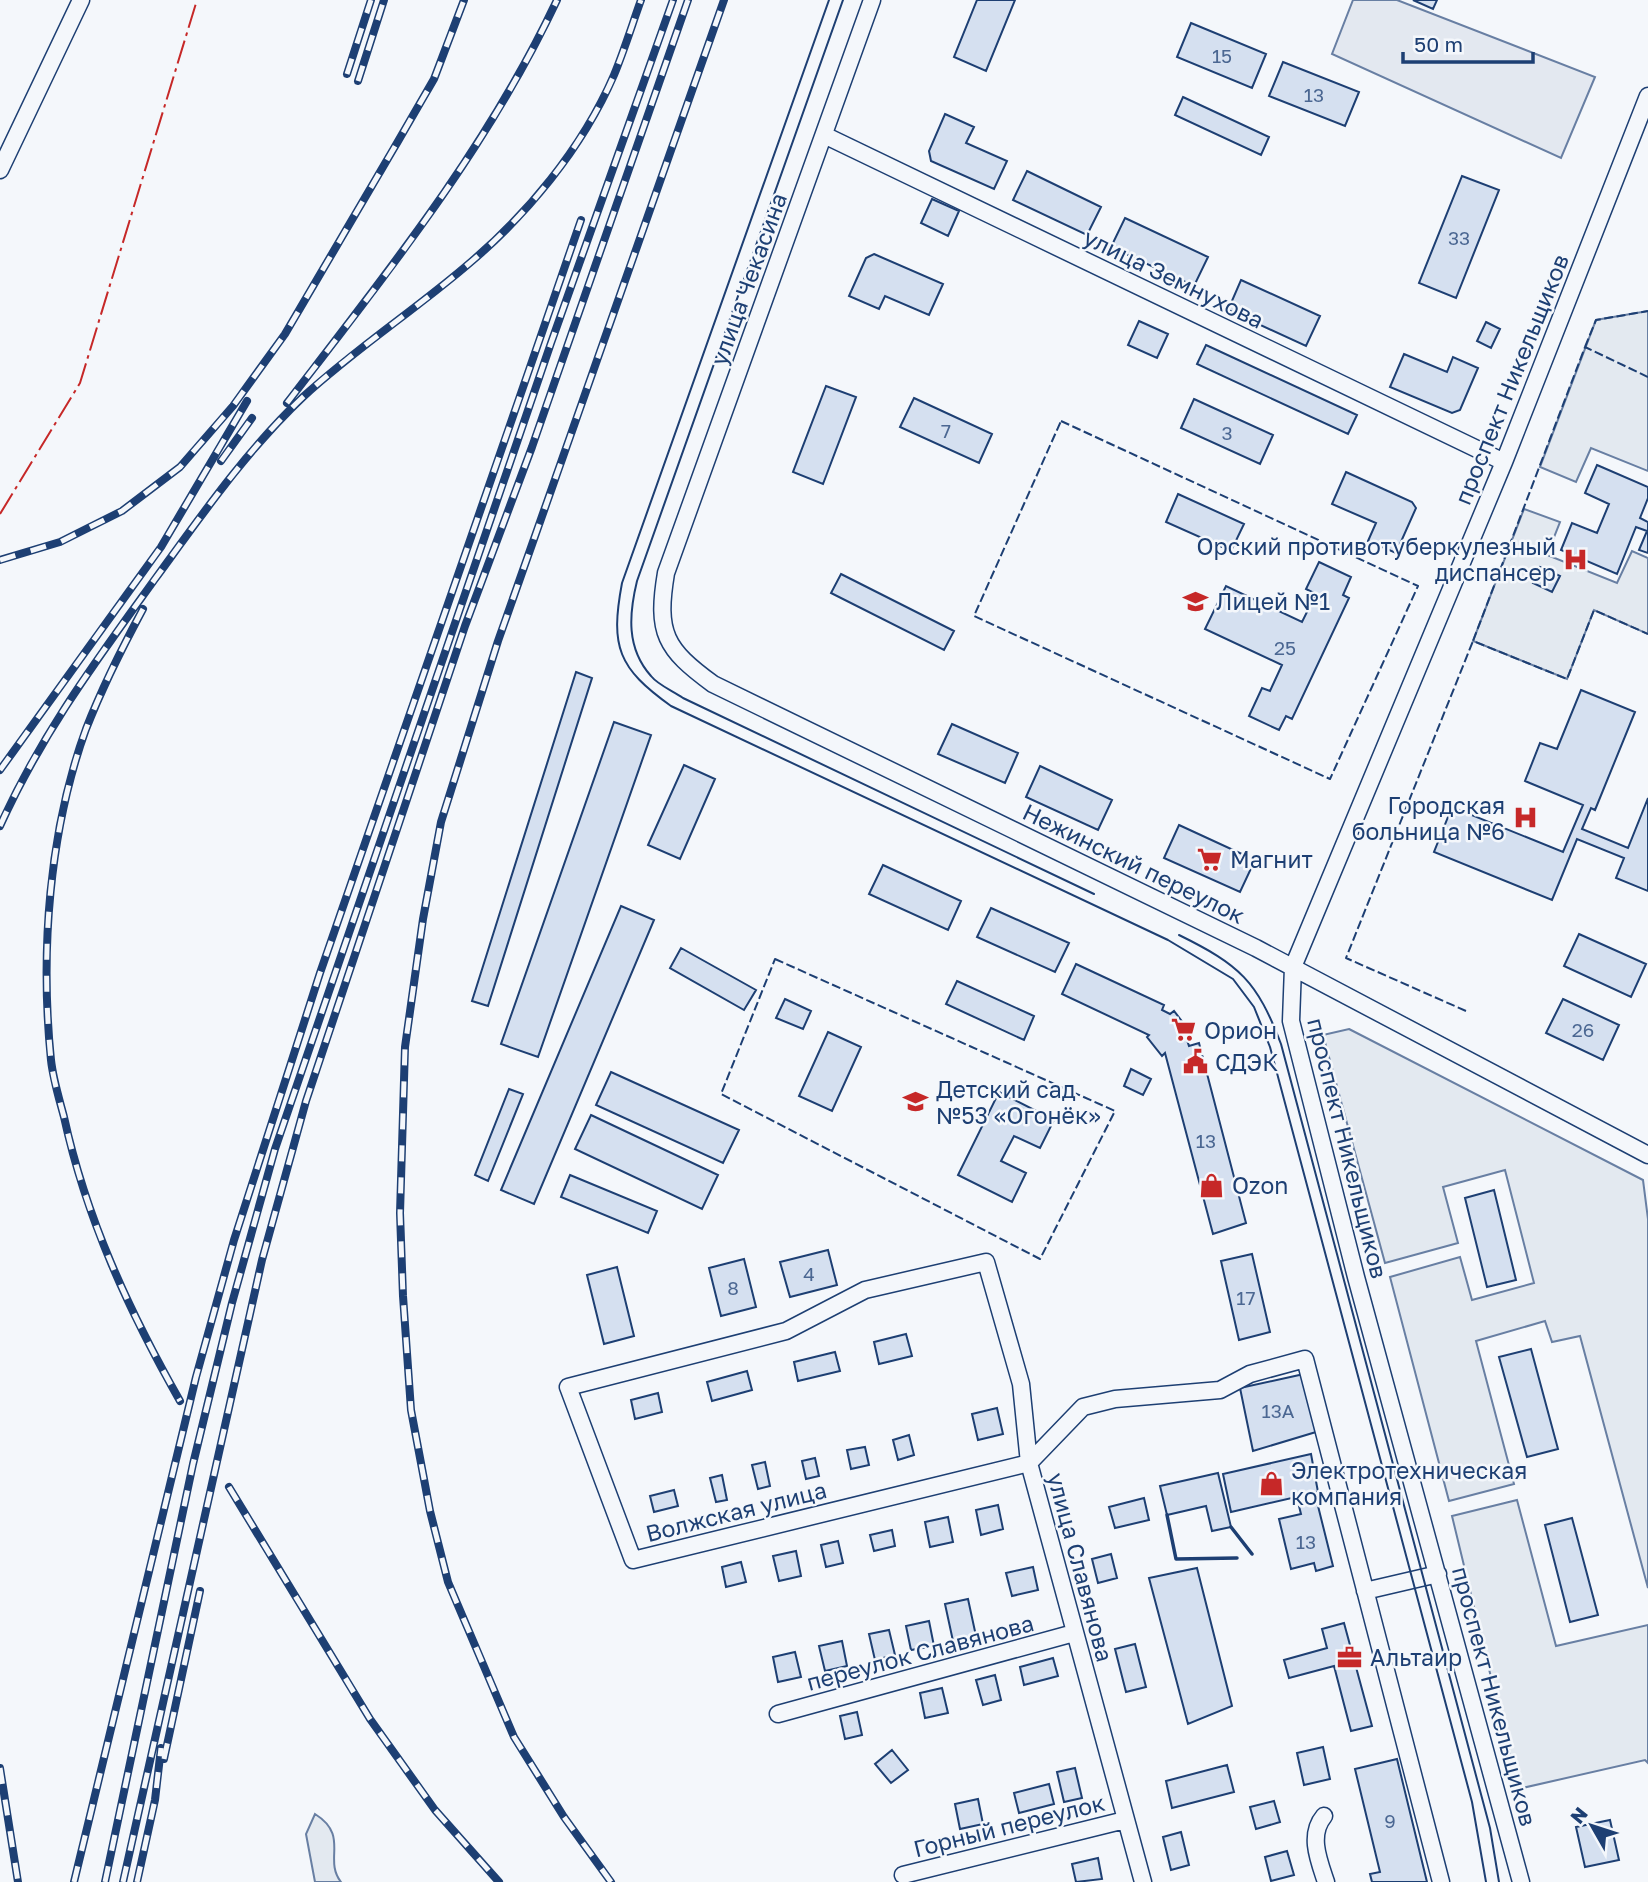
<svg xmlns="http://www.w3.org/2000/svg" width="1648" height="1882" font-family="'Golos Text',sans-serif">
  <rect width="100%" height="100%" fill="#f4f7fb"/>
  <path fill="#e3e9f0" stroke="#687fa3" stroke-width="2" d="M1648,311V471L1591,448L1576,482L1540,467L1596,320Z
    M1524,509L1560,522L1547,555L1617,583L1632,551L1648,558V634L1594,610L1567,679L1473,641Z
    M1349,1029L1643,1180L1648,1219V1588L1580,1336L1552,1342L1545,1321L1476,1341L1514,1484L1449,1501L1390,1277L1460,1257L1472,1300L1534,1283L1505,1170L1443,1187L1458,1243L1385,1263L1323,1035Z
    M1517,1500L1556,1646L1648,1625V1763L1645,1760L1518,1789L1452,1516Z
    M315,1814C350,1836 323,1859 341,1882H315L306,1834Z"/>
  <path fill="#e3e8f0" stroke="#687fa3" stroke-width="2" d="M1353,0H1397L1595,77L1561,158L1332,54Z"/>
  <path fill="#d5e0f0" stroke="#1d3f73" stroke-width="2" d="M977,0H1015L986,71L954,57Z
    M1413,0H1437L1433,9Z
    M1191,23L1266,54L1252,88L1177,57Z
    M1283,62L1359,92L1345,126L1269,96Z
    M1183,97L1269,137L1261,155L1175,115Z
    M945,114L974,127L966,143L1007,161L994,189L931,161L929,151Z
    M1027,171L1101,207L1087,235L1013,200Z
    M1462,176L1499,190L1456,298L1419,283Z
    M932,199L959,211L948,236L921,223Z
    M1125,218L1208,257L1194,286L1111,247Z
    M874,254L943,284L929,315L885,296L879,309L849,296L866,258Z
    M1241,280L1320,316L1306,346L1228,310Z
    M1139,321L1168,334L1157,358L1128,345Z
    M1486,322L1500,329L1491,348L1477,341Z
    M1206,345L1357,415L1348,434L1197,364Z
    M1404,354L1447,372L1453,357L1478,368L1460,410L1452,413L1390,387Z
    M826,386L856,397L823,484L793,472Z
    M914,398L992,434L979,463L900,427Z
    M1194,399L1273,435L1260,464L1181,428Z
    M1597,465L1648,487V498L1640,518L1648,522V553L1639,550L1647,531L1636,527L1617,574L1561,550L1572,523L1597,533L1609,504L1585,493Z
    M1346,472L1412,502L1416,508L1396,553L1368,541L1376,523L1332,504Z
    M1178,494L1244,524L1231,551L1166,522Z
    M1319,562L1351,577L1343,595L1349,598L1292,719L1286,716L1279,730L1249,716L1262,688L1270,691L1282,665L1205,629L1226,586L1302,622L1316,594L1306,589Z
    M1540,567L1560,576L1552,592L1533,583Z
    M841,574L954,631L944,650L831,593Z
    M576,672L592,678L488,1006L472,1001Z
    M1581,690L1635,712L1595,810L1591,808L1582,829L1628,848L1648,798V891L1616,878L1624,858L1577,839L1552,900L1434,852L1452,807L1563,852L1583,805L1525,781L1540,743L1557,749Z
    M614,722L651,735L538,1057L501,1044Z
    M952,724L1018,753L1005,783L938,754Z
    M684,765L715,779L680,859L648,845Z
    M1040,766L1112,800L1098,830L1026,797Z
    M1179,825L1255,860L1240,892L1164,858Z
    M883,865L961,901L948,930L869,894Z
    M621,906L654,920L534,1204L501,1190Z
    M991,908L1069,943L1055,972L977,937Z
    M1579,934L1646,964L1631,997L1564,966Z
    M681,948L756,990L744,1010L670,968Z
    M1076,964L1164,1005L1162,1010L1170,1014L1174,1011L1191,1033L1186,1037L1189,1046L1199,1043L1246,1223L1213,1234L1165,1053L1162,1056L1147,1037L1149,1035L1062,994Z
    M957,981L1034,1016L1024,1040L946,1004Z
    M785,999L811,1011L803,1029L776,1018Z
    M1563,999L1619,1025L1603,1060L1546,1033Z
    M828,1032L861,1047L832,1111L799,1096Z
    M1131,1069L1151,1079L1143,1095L1124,1086Z
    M611,1072L739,1130L723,1163L596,1105Z
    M509,1089L523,1094L488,1181L475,1175Z
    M999,1092L1054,1120L1040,1148L1014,1136L1001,1161L1026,1173L1012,1202L958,1175Z
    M591,1115L718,1175L702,1209L575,1149Z
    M570,1175L657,1211L648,1233L561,1197Z
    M1494,1190L1516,1280L1487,1287L1465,1198Z
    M828,1250L837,1285L790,1297L780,1262Z
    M1252,1254L1270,1332L1239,1340L1221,1261Z
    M744,1259L756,1307L721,1316L709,1268Z
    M617,1267L634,1336L604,1344L587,1275Z
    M906,1334L912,1356L879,1364L874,1342Z
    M1531,1349L1558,1449L1527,1457L1499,1357Z
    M835,1352L840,1371L798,1381L794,1362Z
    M747,1371L752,1390L712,1401L707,1382Z
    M1304,1374L1316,1432L1253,1451L1240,1388Z
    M658,1393L662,1412L635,1419L631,1400Z
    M997,1408L1003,1434L978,1440L972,1414Z
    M909,1435L914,1455L898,1460L893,1440Z
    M865,1447L869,1465L851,1469L847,1450Z
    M1311,1454L1318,1492L1231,1512L1223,1474Z
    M815,1458L819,1476L806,1479L802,1461Z
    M765,1462L770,1486L758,1489L752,1465Z
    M1218,1473L1231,1527L1212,1531L1206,1506L1167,1515L1160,1486Z
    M722,1475L727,1500L716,1502L710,1478Z
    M674,1490L678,1506L654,1512L650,1496Z
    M1144,1498L1149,1520L1115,1528L1109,1507Z
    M1317,1502L1333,1566L1316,1571L1314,1563L1291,1569L1279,1519L1301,1514L1299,1506Z
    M998,1505L1003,1529L981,1535L976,1510Z
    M948,1517L953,1542L930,1547L925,1522Z
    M1572,1518L1598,1615L1570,1622L1545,1525Z
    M892,1530L895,1546L874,1551L870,1535Z
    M838,1541L843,1563L826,1567L821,1545Z
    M796,1551L801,1576L779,1581L773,1556Z
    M1111,1554L1117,1578L1098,1583L1092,1559Z
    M741,1562L746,1582L726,1587L722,1567Z
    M1033,1567L1038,1590L1012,1596L1006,1573Z
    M1197,1568L1232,1706L1188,1724L1149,1578Z
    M968,1599L976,1636L953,1641L945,1604Z
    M929,1621L934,1646L911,1650L906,1626Z
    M1344,1623L1372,1726L1351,1731L1334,1666L1289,1678L1284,1660L1327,1648L1322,1629Z
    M889,1630L895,1655L875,1660L869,1634Z
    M842,1641L847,1666L825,1671L819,1646Z
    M1135,1644L1146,1687L1126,1692L1115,1649Z
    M795,1652L801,1677L778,1682L773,1657Z
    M1053,1658L1058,1676L1024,1685L1020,1667Z
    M995,1675L1001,1700L983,1705L976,1680Z
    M942,1688L948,1713L925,1718L920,1693Z
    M857,1712L862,1735L845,1739L840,1716Z
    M1323,1747L1330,1779L1304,1785L1297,1753Z
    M892,1750L908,1770L891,1783L875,1764Z
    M1397,1759L1427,1882H1372L1370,1874L1380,1872L1355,1769Z
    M1227,1765L1234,1792L1172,1808L1166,1781Z
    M1075,1768L1082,1798L1064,1802L1057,1772Z
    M1049,1784L1054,1804L1019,1813L1014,1793Z
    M978,1799L983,1824L960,1829L955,1804Z
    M1274,1801L1280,1822L1256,1829L1250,1807Z
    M1610,1820L1619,1860L1585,1867L1576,1827Z
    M1181,1832L1189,1865L1171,1870L1163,1837Z
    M1287,1851L1294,1875L1271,1881L1265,1857Z
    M1098,1858L1102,1879L1076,1882L1072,1864Z"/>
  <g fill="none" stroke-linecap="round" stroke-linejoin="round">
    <defs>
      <path id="street" d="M872,0L666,573C656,633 665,649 713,684L1256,948L1648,1155
        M824,135L1504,462
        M0,170L81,0
        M1365,1591L1438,1574
        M778,1714L1074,1633
        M1324,1816C1308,1835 1319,1861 1326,1882
        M903,1875L1125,1820
        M1143,1882L1029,1463L1021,1384L986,1262L865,1290L786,1331L568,1387L633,1560L1029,1463L1083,1407L1115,1399L1220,1390L1250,1374L1305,1359L1441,1882
        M1521,1882L1356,1277L1291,1021L1293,967L1504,462L1648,96"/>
    </defs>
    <use href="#street" stroke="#1d3f73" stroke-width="19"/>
    <use href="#street" stroke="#f4f7fb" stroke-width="16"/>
    <path stroke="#1d3f73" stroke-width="2" d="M829,0L622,583C610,647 618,668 671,706L1168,940L1233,979L1254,1007L1270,1047L1472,1802L1486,1882
      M843,0L637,581C629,614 626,648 651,676C658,685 673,691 683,698L1094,894
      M1179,935C1240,965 1257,981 1281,1044L1490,1828L1499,1882"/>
    <defs>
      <path id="rail" d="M347,74L371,0
        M358,81L384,0
        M287,403C387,273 487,149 557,0
        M221,461L252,418
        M0,560L60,542L122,511L180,467L233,406L285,334L397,143L434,79L464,0
        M143,609C122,648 102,688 86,729C49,831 40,952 51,1060C53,1079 59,1098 64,1117C86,1218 129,1311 180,1401
        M0,770L161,547L247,401
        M0,826C42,733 96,661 155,579C201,516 246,451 303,397C354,350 412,312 465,267C526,216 582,149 614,75C624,51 632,25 641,0
        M229,1487L370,1719L435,1810L499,1882
        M164,1759L200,1591
        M0,1768L18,1882
        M74,1882L196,1377L234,1240L320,973L581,220
        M105,1882L193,1464L232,1303L275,1149L551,343L673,0
        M123,1882L262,1260L306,1101L465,626L532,447L688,0
        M137,1882L155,1800L161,1748
        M611,1882L564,1817L514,1737L448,1582L430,1511L411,1410L403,1296L400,1213L405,1047L423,919L441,822L498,641L724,0"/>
    </defs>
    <use href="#rail" stroke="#1d3f73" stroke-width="8"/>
    <use href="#rail" stroke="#f4f7fb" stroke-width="5" stroke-dasharray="16" stroke-linecap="butt"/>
    <path stroke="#1d3f73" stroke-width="2" stroke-dasharray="9 3.5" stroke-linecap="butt" d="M1585,347L1596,320L1648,311
      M1648,377L1585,347L1473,641L1567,679L1594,610L1648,634
      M1061,421L1418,586L1330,779L974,616Z
      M775,959L1115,1111L1040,1259L721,1094Z
      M1466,1011L1346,958L1473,641"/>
    <path stroke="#1d3f73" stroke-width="3.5" d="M1167,1515L1176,1559L1237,1558
      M1231,1527L1252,1554"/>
    <path stroke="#c62828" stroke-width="2" stroke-dasharray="24 5 3.5 5" stroke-linecap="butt" d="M0,514L80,383L197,0"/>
  </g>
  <defs>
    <symbol id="hospital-bare" viewBox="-9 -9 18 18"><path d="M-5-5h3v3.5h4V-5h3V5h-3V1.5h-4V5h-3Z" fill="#c62828" stroke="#f4f7fb" stroke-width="2.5" paint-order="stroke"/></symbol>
    <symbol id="school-bare" viewBox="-9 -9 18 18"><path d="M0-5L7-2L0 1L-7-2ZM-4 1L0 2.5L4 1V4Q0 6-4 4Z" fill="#c62828" stroke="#f4f7fb" stroke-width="2.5" paint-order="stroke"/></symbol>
    <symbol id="supermarket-bare" viewBox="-9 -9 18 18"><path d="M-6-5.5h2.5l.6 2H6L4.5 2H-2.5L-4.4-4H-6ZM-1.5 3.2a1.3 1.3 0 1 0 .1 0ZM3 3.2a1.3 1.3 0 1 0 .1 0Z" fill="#c62828" stroke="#f4f7fb" stroke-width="2.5" paint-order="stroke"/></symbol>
    <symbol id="civic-bare" viewBox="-9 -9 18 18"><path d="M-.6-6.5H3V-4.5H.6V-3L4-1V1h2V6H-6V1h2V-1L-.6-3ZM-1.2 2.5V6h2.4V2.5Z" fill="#c62828" stroke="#f4f7fb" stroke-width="2.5" paint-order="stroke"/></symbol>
    <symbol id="shop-bare" viewBox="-9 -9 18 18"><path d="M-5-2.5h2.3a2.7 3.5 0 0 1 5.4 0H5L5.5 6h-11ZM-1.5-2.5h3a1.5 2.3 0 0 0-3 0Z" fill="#c62828" stroke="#f4f7fb" stroke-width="2.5" paint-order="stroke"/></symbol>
    <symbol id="office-bare" viewBox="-9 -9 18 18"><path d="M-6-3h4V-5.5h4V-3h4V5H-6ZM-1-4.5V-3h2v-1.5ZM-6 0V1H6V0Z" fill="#c62828" stroke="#f4f7fb" stroke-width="2.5" paint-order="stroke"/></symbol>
  </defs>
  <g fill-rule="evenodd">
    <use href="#hospital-bare" x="1558" y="542" width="35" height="35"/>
    <use href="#school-bare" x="1178" y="584" width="35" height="35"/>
    <use href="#hospital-bare" x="1508" y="800" width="35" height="35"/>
    <use href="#supermarket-bare" x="1192" y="842" width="35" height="35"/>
    <use href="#supermarket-bare" x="1166" y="1012" width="35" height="35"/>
    <use href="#civic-bare" x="1178" y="1044" width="35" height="35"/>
    <use href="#school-bare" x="898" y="1084" width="35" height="35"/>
    <use href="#shop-bare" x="1194" y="1168" width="35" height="35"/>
    <use href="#shop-bare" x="1254" y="1466" width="35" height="35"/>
    <use href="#office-bare" x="1332" y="1640" width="35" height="35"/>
  </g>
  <g text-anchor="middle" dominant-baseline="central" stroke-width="5" stroke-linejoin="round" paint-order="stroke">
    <g font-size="19" fill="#4b6792">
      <text x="1222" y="55">15</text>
      <text x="1314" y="94">13</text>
      <text x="1459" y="237">33</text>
      <text x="946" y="430">7</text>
      <text x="1227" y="432">3</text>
      <text x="1285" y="647">25</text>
      <text x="1583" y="1029">26</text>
      <text x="1206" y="1140">13</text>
      <text x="809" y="1273">4</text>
      <text x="733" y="1287">8</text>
      <text x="1246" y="1297">17</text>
      <text x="1278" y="1410">13А</text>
      <text x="1306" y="1541">13</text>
      <text x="1390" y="1820">9</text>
    </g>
    <g font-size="23" fill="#1d3f73" stroke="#f4f7fb">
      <text transform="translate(1174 278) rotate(26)">улица Земнухова</text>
      <text transform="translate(748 279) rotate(-70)">улица Чекасина</text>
      <text transform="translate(1511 379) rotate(-68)">проспект Никельщиков</text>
      <text transform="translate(1134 863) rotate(26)">Нежинский переулок</text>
      <text transform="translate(1348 1148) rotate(76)">проспект Никельщиков</text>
      <text transform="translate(736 1511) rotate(-14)">Волжская улица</text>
      <text transform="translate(1081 1567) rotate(75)">улица Славянова</text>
      <text transform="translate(920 1652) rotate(-15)">переулок Славянова</text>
      <text transform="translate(1495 1696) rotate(75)">проспект Никельщиков</text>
      <text transform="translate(1009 1825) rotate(-14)">Горный переулок</text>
    </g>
    <g font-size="23" fill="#1d3f73" stroke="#f4f7fb" text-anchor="start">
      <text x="1556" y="546" text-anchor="end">Орский противотуберкулезный<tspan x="1556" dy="26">диспансер</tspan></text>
      <text x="1216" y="601">Лицей №1</text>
      <text x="1505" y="805" text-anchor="end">Городская<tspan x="1505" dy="26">больница №6</tspan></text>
      <text x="1230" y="859">Магнит</text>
      <text x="1204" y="1030">Орион</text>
      <text x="1215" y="1062">СДЭК</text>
      <text x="936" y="1089">Детский сад<tspan x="936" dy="26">№53 «Огонёк»</tspan></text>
      <text x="1232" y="1185">Ozon</text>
      <text x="1291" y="1470">Электротехническая<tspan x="1291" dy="26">компания</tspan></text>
      <text x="1370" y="1657">Альтаир</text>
    </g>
  </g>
  <g transform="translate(1592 1826) rotate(309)" stroke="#f4f7fb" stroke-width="5" paint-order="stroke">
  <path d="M0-5L12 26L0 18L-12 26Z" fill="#1d3f73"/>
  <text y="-10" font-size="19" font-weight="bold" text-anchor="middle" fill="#1d3f73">N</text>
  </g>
  <path d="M1403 52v10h130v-10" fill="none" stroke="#1d3f73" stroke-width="3.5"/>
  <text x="1414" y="52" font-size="21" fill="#1d3f73" stroke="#f4f7fb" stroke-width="5" paint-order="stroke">50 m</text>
</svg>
